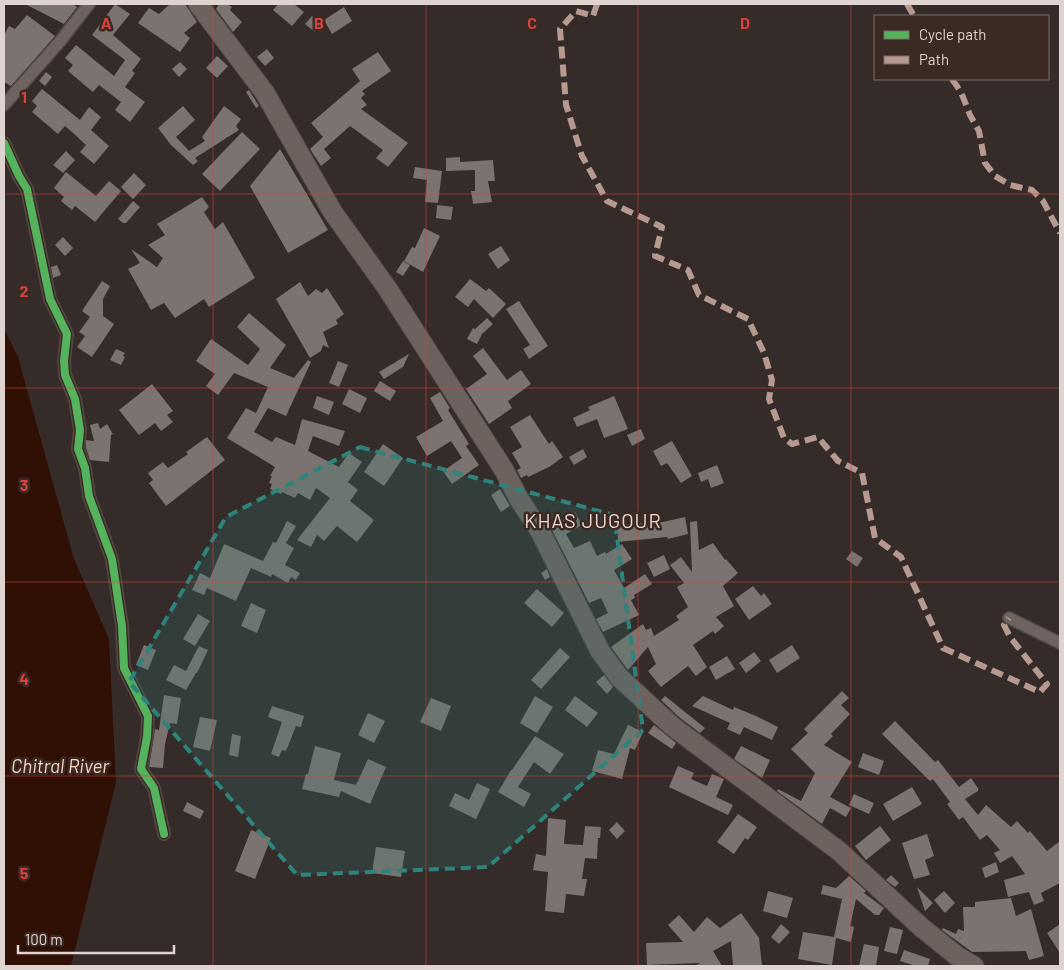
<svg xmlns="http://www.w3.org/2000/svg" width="1064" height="970" font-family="Barlow,sans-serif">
  <rect width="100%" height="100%" fill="#352c29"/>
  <path fill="#300f04" d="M4,329L18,357L74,559L109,639L116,782L71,966H4Z"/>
  <path fill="#7b736f" d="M25,4H73L77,7L64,24Z
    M115,4L130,14L113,35L141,59L132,71L135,73L125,87L145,102L130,122L115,110L121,102L99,85L93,92L68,71L73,65L65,58L76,45L114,76L125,60L92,35Z
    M170,4H185L197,22L184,33L190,38L180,52L138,23L149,8L159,14Z
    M219,4H227L232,7L230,10L242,22L233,32L216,9Z
    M278,4H294L304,12L292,26L273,10Z
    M344,7L352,21L332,34L324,20Z
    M27,15L55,36L11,86L4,82V35L9,26L15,29Z
    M312,16L321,24L315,32L305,24Z
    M267,49L274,58L265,66L257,57Z
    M378,52L391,71L362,91L365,94L361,98L367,105L361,109L408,143L388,167L376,158L383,150L350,126L324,149L331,158L321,166L310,149L323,137L311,123L360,81L352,69Z
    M217,56L228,66L217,78L206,68Z
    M180,62L187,69L179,77L172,69Z
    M46,72L52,77L45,86L39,81Z
    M42,89L80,120L89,107L101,117L91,130L109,146L94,164L80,152L86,145L72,132L65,126L58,134L32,112L37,106L32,101Z
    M249,90L259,106L256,108L246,92Z
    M183,106L195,120L176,137L189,151L205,141L202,137L224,106L241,119L236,126L239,130L195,158L198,161L193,165L171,145L158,128Z
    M242,132L260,149L220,191L202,174Z
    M280,149L328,230L288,253L250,186Z
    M66,151L75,160L63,173L53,165Z
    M460,157V162L493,160L495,181H488L492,202L473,204L471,191H475V170L446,171V158Z
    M415,167L442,171L438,203L425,202L427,180L413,178Z
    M66,172L96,196L109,181L121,191L95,222L75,206L72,210L61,201L64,197L54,188Z
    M134,173L146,185L133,199L121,187Z
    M202,197L209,207L204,212L215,229L223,222L255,278L209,307L204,299L175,318L164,303L151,310L128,269L140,263L131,249L157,267L163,258L148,245L165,235L157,224Z
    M133,201L140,207L126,223H123L118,219Z
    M437,205L453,207L451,220L436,218Z
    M424,228L440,236L423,272L404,261L412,247L415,248Z
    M63,237L73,248L65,256L55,245Z
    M501,246L510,260L498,269L488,254Z
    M403,261L410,265L403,276L396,272Z
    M57,265L61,275L53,278L51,267Z
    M470,279L486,291L489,288L506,304L493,318L474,299L468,307L455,297Z
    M102,281L110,286L103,299V316L114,324L92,357L77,347L85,336L79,332L90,317L82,311Z
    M300,282L308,296L316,289L322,293L327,288L344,314L336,320L338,324L323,332L329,348L323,345L321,351L310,358L276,299Z
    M519,301L548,346L529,359L523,349L530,345L506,309Z
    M249,313L286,345L270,368L294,378L308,360L311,362L286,416L268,408L254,432L272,442L276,437L295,445L302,419L345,431L339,446L313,436L308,451L339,467L349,453L362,462L348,482L358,490L350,501L374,520L357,542L337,526L324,541L317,535L311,547L297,540L330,498L316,488L310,500L298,493L295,498L282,492L281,494L270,489L272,484L269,483L272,476H270L275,467L227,438L246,408L256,413L268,387L234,373L218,395L206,386L215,374L196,361L211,339L248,365L260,349L237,327Z
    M487,318L493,324L482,334L477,344L467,339L473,328L475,329Z
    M483,348L507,380L521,370L531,384L508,401L512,408L489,424L466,389L487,374L473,356Z
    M116,349L125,353L123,356L125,357L121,365L110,360Z
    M409,354L403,367L384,379L379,372Z
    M338,361L348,365L339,387L329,383Z
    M380,381L396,391L390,401L374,391Z
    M152,384L173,411L167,415L173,422L161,431L155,423L139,435L119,410Z
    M349,389L367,398L360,413L342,404Z
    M440,392L450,408L448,410L469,444L466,446L479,465L452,484L443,471L462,458L451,441L427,456L416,437L443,421L430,398Z
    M317,396L334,402L329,415L313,408Z
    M614,396L628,429L604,438L597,419L577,427L573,418L590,410L588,407Z
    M530,415L549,444L552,441L563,457L549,467L528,477L527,475L521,478L517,470L521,468L512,453L522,447L510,427Z
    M98,423L100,429L107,424L113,434L111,435L109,462L90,460L86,448V440L94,441L90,425Z
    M641,429L645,439L632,446L627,435Z
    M207,437L225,460L166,506L149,483L153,480L148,473L163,462L168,468L188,454L186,452Z
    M672,441L692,476L681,483L667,463L661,466L653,451Z
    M383,444L403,458L384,486L364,472Z
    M583,449L587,457L574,465L569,457Z
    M717,465L724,483L711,488L708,479L701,482L698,473Z
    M500,489L510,506L501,512L491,495Z
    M575,512L582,525L566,534L574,548L590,541L597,556L605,552L606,554L622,544L632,559L614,570L624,588L645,574L652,584L634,595L635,598L631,600L639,615L603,632L596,619L608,613L601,598L589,603L550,526Z
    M685,517L688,534L668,539L667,537L618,542L617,525L663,522Z
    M287,521L296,526L286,543L294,548L285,565L300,573L296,580L291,577L288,583L272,574L271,577L251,568L236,601L207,588L204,595L192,590L200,573L210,578L224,544L263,561L273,542L276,543Z
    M697,521L699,550L713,543L725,560L726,559L738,573L723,586L734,606L716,617L724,626L715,634L713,631L693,645L707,667L696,676L688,666L661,687L648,671L656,664L648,647L628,670L611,647L643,624L646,630L651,628L654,636L679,620L676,616L688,607L677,587L684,583L670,565L681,557L692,572L690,522Z
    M852,551L863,558L857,567L846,559Z
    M664,555L670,569L654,577L647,563Z
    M547,569L550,577L545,580L541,573Z
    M753,586L761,596L764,593L772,604L749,620L735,599Z
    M537,589L564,613L552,627L524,603Z
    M251,603L266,610L257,633L241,626Z
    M198,614L210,621L195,646L183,639Z
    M144,645L156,650L148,670L136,665Z
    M792,645L800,658L777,673L769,660Z
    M199,646L208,650L197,673H196L186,690L166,680L174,665L186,671Z
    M560,648L570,657L541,689L531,680Z
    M754,652L761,661L746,673L739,663Z
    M727,656L735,669L716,680L709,667Z
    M604,675L613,687L607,694L596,682Z
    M842,691L849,698L841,705L850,714L831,734L833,736L824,745L852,762L830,797L851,808L846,817L830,808L822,824L777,791L778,789L801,801L815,773L791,749L808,733L804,729Z
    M164,695L181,698L177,724L170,723L165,744L163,768L149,767L155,729L159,730Z
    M535,696L553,707L537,733L520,723Z
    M575,696L598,713L587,727L565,710Z
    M665,696L705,728L700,733L679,717L661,700Z
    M703,696L733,710L734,707L756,716L778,727L772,740L744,727L740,735L727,729L730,723L692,706Z
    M431,698L451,706L441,731L420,722Z
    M272,706L304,716L301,727L296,726L286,751L282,750L279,757L271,754L282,722L268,717Z
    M368,713L385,721L374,743L358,735Z
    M200,717L217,720L210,751L193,747Z
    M895,721L935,762L938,760L959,787L971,778L978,788V791L965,799L978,815L986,805L1011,827L1017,821L1028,833L1030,831L1047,851L1060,841V883L1041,893L1044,901L1034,905L1029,892L1008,897L1004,880L1025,874L1012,856L1000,863L994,853L1000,850L987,835L980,840L963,817L959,820L947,804L950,802L933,779L930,781L882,734Z
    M628,725L643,732L635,750L630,748L622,779L592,771L598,750L614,754Z
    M654,725L676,743L672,749L648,733Z
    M232,734L241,736L238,757L229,755Z
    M535,736L564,754L550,774L534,762L518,787L531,794L524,807L498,792L511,770H512Z
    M315,746L341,753L334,780L356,785L368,759L386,767L370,804L341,791L339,797L302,789L306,774H308Z
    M741,746L770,760L762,778L734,759Z
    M863,753L884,761L879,775L858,767Z
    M678,766L694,773L691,779L707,786L712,774L724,779L716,797L733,805L728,815L669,787Z
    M477,783L490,789L476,819L449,806L455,793L469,800Z
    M912,787L922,804L893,821L883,804Z
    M854,794L874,803L869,814L849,805Z
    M187,802L204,811L200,819L183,811Z
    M738,814L757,827L748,840L745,838L734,854L717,842Z
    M548,818L566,820L564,844L583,845L585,826L601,827L600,838H598L597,859L585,858L582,879H587L584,896L566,894L564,913L545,911L548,872L533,870L536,854L546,856Z
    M617,822L625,831L617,839L609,830Z
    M880,826L891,840L866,860L855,846Z
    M251,830L271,838L255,879L235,871Z
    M927,834L934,856L925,860L930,875L914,879L902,843Z
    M376,847L405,851L401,877L372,873Z
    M996,862L999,872L985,878L982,868Z
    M891,875L899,883L895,887L886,880Z
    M849,876L866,891L864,893L884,908L879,915H875L856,899L850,926L854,927L851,942L836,938L832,965L798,959L803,932L834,937L842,899L821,894L823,885L836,888Z
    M917,887L933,903L925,911Z
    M768,891L793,898L787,918L763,911Z
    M944,891L955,903L945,913L934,900Z
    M1011,898L1016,916L1031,909L1044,956L1029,960L1026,951L972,952L942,930L943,928L956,934L958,929L964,931L963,907H975V902Z
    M741,913L759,938L762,966H733L731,941L713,951L722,966H695L700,963L647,965L646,943L683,942L668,925L679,915L694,932L707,917L720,928Z
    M781,924L790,932L779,944L771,937Z
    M1060,924V953L1047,933Z
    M890,927L903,930L897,954L884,951Z
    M864,944L879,947L876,966H859Z
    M904,950L930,959L928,966H916L900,961Z"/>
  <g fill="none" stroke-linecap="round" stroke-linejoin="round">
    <defs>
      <path id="minor" d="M4,105L62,39L89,4
        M4,143L19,176L27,189L50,299L67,334L64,361L65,375L75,399L80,430L78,449L85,468L89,496L112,559L122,626L124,668L148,716L147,737L141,769L154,788L164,834
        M1009,618L1060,643"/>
      <path id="trunk" d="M198,4L265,93L332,211L387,288L504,470L519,499L540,531L600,651L619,677L672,726L839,851L921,927L957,956L974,966"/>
    </defs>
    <use href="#minor" stroke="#4f4844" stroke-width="14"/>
    <use href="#trunk" stroke="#4f4844" stroke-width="21"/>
    <use href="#minor" stroke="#6e635f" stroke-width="11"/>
    <use href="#trunk" stroke="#6e625e" stroke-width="19"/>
    <path stroke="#b69a8f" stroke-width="6" stroke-dasharray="12 6" stroke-linecap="butt" d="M597,4L593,16L576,11L560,29L566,105L582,156L607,201L662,227L655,256L688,270L699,295L748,319L764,353L772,380L769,399L784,438L792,444L818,437L838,461L862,473L875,538L901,557L943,648L1040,692L1047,684L1010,637L1004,625L1009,618
      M907,4L914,16
      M952,79L961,92L970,115L979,131L985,163L995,176L1010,185L1032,190L1043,201L1060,233"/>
    <defs>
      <path id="cycleway" d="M4,143L19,176L27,189L50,299L67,334L64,361L65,375L75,399L80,430L78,449L85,468L89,496L112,559L122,626L124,668L148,716L147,737L141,769L154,788L164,834"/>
    </defs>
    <use href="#cycleway" stroke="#3b2a23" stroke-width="11"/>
    <use href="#cycleway" stroke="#56b35d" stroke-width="8"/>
  </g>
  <path fill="#2e847d" fill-opacity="0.2" stroke="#2e847d" stroke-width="4" stroke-dasharray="10 6" stroke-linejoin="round" d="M360,447L614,515L643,730L488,867L297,875L129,682L226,517Z"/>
  <path fill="none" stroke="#d74241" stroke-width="1" stroke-opacity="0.55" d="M213,4V966M426,4V966M638,4V966M851,4V966M4,194H1060M4,388H1060M4,582H1060M4,776H1060"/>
  <g text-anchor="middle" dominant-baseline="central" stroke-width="5" stroke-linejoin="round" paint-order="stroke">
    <g font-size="19" font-style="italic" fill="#fcd2bf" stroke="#3b2a23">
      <text x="60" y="765">Chitral River</text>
    </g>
    <g font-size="20" letter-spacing="1" fill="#edd6cc" stroke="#3b2a23">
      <text x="593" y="520">KHAS JUGOUR</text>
    </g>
  </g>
  <g font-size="16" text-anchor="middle" font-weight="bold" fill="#d74241" stroke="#3b2a23" stroke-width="5" stroke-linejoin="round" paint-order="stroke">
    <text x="106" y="29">A</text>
    <text x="319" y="29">B</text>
    <text x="532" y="29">C</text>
    <text x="745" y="29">D</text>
    <text x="24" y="103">1</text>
    <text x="24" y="297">2</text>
    <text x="24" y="491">3</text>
    <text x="24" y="685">4</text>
    <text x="24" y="879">5</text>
  </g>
  <rect width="1064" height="970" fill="none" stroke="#dfd4cf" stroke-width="10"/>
  <rect x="874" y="15" width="175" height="65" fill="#3b2a23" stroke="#7d6e68"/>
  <rect x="884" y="31" width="25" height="8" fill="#56b35d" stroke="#7d6e68"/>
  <text x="919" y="40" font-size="15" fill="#dfd4cf">Cycle path</text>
  <rect x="884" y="56" width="25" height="8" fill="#b69a8f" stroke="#7d6e68"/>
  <text x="919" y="65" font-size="15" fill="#dfd4cf">Path</text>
  <path d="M18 945v8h156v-8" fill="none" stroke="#dfd4cf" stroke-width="2.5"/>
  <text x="25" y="945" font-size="15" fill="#dfd4cf" stroke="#3b2a23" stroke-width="4" paint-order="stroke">100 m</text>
</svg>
